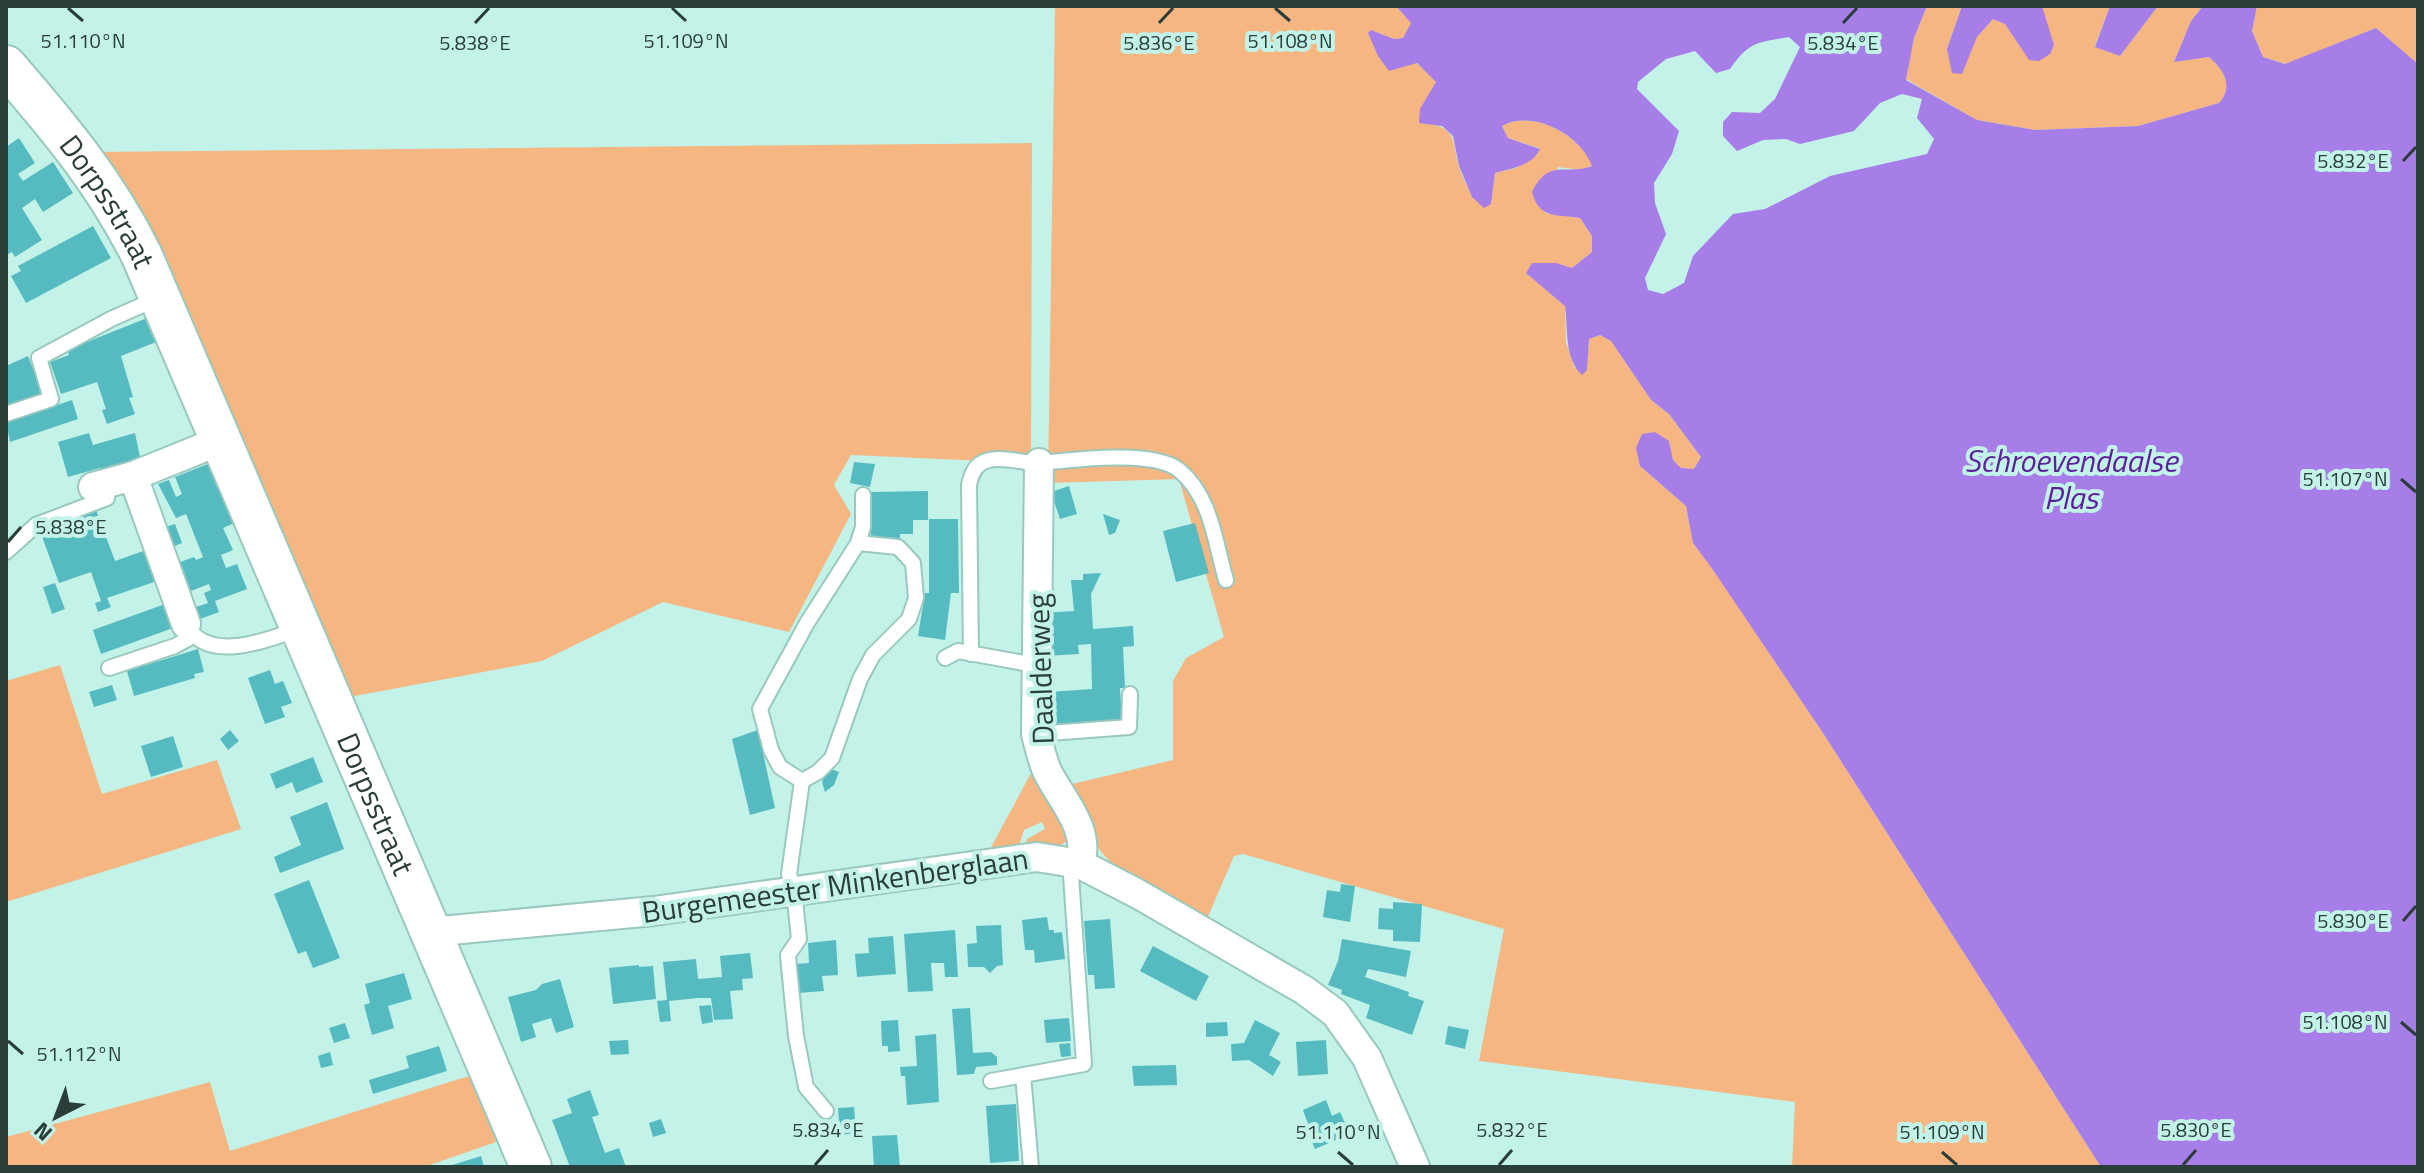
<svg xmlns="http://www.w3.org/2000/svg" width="2424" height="1173" font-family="'Titillium Web',sans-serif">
  <rect width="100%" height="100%" fill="#c2f2e8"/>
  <path fill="#f5b682" d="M1055,6H1396L1412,23L1403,38L1394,39L1371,30L1428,72L1436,82L1431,91L1430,123C1459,131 1452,144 1459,167C1462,177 1468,187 1472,197L1491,204L1495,173L1516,168L1537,155L1539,148L1508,138L1502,126C1534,109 1579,135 1593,165L1582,170L1558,167L1545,213L1580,218L1592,236V252L1572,268L1555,263L1527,273L1565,306L1566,342L1575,369L1588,354L1589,339L1600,335L1611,341L1651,400L1669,414L1701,457L1694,469L1681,468L1673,460L1669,441L1640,466L1686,506L1693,543L1711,566L1823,733L2101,1167H1792L1795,1102L1479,1061L1504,929L1243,854L1234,856L1207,919L1112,864L1096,846L1064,786L1173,760V681L1186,658L1224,637L1179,479L1048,483Z
    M1927,6H1962L1947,49L1977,37L1993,19L2005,24L2029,59L2045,21L2042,6H2110L2095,46L2120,56L2158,6H2203L2191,21L2174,62L2209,57C2224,70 2234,86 2219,103L2138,126L2035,130L1977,120L1906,79L1914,38Z
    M2257,6H2418V64L2376,28L2286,64L2263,57L2252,31Z
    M1032,143L1031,463L851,455L834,485L851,514L789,632L663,602L542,661L344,698L91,152Z
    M60,665L102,794L217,760L241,829L6,902V681Z
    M1036,764L1069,839L1058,848L1025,847L1027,839L1045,829L1042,822L1024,830L1018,849L988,853Z
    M472,1075L496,1142L424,1167H6V1137L210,1082L230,1151Z"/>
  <path fill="#a77de8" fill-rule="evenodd" d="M1396,6H1927L1914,38L1906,80L1977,120L2035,130L2138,126L2219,103C2234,86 2224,70 2209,57L2174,62L2191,21L2203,6H2257L2252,31L2263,57L2285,64L2376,28L2418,64V1167H2101L1823,733L1711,567L1693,543L1686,506L1640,466L1636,448L1642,434L1655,432L1669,441L1673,460L1681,468L1694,469L1701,457L1669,414L1651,400L1611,341L1600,335L1589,339L1587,370L1582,375C1564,359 1568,328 1565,306L1526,273L1532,263H1556L1572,268L1592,252V236L1580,218C1556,214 1539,219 1532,192C1549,157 1566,176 1592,166C1581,135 1533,109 1502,126L1508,138L1540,149C1533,165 1511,169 1495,173L1491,204L1484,208L1472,197L1459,166L1453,136L1442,126L1419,123L1420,109L1436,82L1417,63L1389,71L1378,56L1368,33L1371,30L1394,39L1403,38L1411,23ZM1789,37L1800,47L1775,99L1760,113L1732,112L1723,122V136L1737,151L1763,140L1786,139L1800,144L1854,131L1880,103L1902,94L1922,99L1917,118L1934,139L1927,154L1830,176L1765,209L1733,214L1693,256L1684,283L1663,294L1648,290L1645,278L1666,234L1655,203L1654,183L1672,154L1679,131L1637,89L1638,82L1666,59L1695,51L1716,73L1730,69C1750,41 1757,43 1789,37Z
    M1962,6H2042L2054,45L2050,54L2039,61L2029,60L2005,24L1993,19L1977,37L1962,74L1952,73L1947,49Z
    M2110,6H2158L2120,56L2095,47Z"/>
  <path fill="#56bbc1" d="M19,138L35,163L18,174L23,181L53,162L73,193L43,212L35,199L22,208L42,240L15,257L12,252L6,255V147Z
    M93,226L111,258L26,303L11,276L21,271L18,266Z
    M147,318L156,342L121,356L133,397L129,398L135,414L107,424L102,410L106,409L97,382L61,394L50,362L69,355L67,350Z
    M28,356L43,394L6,408V366Z
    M72,400L78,419L10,442L6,422Z
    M89,433L93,445L135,433L141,462L103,476L100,468L68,477L58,442Z
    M854,462L875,464L870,487L850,483Z
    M210,463L234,523L223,528L233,550L221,555L226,568L237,564L247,589L215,601L219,612L200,619L196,607L208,603L204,593L211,590L209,584L191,591L184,575L180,576L175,564L194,557L196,560L203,557L186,514L176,518L158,484L169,480L176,497L182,494L175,477Z
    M1069,486L1077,514L1060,519L1051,492Z
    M928,491V520H913V534H900V541H871L870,492Z
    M96,510L115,561L146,550L157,581L107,598L111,607L98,612L95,603L101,601L91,572L59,583L40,531Z
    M1103,514L1120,520L1115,533L1109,535Z
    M929,519H958L959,593H951L945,640L918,636L925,593H929Z
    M1195,523L1209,573L1176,582L1163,531Z
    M175,524L182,543L170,548L162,528Z
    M1101,573L1091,594L1093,629L1133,626L1134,646L1123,647L1125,688H1120L1122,720L1053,725L1050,692L1092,689L1091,644L1078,645L1079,654L1045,656L1042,613L1074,611L1071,580H1083V574Z
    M55,583L65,609L52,614L43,587Z
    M165,604L173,628L101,654L93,630Z
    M198,649L204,672L194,674L195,678L134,696L127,671Z
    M270,670L275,684L283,681L292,703L281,707L285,717L265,724L248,678Z
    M112,685L117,700L94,707L89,692Z
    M230,730L239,741L228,750L220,739Z
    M758,730L775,808L750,815L732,739Z
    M173,736L183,767L151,777L141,746Z
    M313,757L323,782L296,793L292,782L276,789L270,774Z
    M828,768L839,772L834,785L825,792L822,782Z
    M327,802L344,849L280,873L274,857L301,845L290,817Z
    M309,880L340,958L313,968L306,951L298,954L274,894Z
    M1341,884L1355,886L1350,922L1323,917L1327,890L1340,892Z
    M1393,902L1422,904L1420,942L1393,941V930L1378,929L1379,908L1393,909Z
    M1047,917L1049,930H1054V933L1062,932L1065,959L1035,963L1034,950H1025L1022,920Z
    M1110,919L1115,988L1095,989L1094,975H1088L1084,921Z
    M1001,925L1003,965L997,966L990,973L984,967H968L967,944L977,943L976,926Z
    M955,930L958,977H945L944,963H931L933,991L908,992L904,934Z
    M893,936L896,974L857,977L855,954L869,953L868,938Z
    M1342,939L1411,951L1406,977L1368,969L1365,977L1409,992L1408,996L1424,1001L1412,1035L1366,1018L1370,1005L1341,994L1342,990L1328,985L1338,961Z
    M836,940L838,975L822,976L824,991L798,993L796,964L809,963L808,943Z
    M1153,946L1209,976L1196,1001L1140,971Z
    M750,953L753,978L742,979L743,990L730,991L733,1019L714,1020L711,998H698L669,1001L671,1021L660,1022L657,1001L667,1000L663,962L696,959L698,979L722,977L720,956Z
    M639,965V967L653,966L656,999L613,1004L609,968Z
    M404,973L412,999L388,1006L394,1028L372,1035L364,1005L370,1003L365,984Z
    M560,979L574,1027L556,1033L551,1018L532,1024L536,1037L521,1042L508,997L536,990L542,984Z
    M711,1005L713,1022L702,1024L699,1006Z
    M970,1008L973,1053L991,1052L997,1057V1065L976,1067L974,1074L957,1075L952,1009Z
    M1069,1018L1071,1041L1046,1043L1044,1020Z
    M898,1020L900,1051L888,1052V1046H882L881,1021Z
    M1255,1020L1280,1033L1269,1055L1281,1062L1273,1076L1249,1060L1232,1061L1231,1044L1244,1043Z
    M1227,1022L1228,1036L1206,1037V1023Z
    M345,1023L350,1038L334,1043L329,1028Z
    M1448,1026L1469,1030L1465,1049L1445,1044Z
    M936,1034L939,1102L907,1105L905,1076H901L900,1067L917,1066L915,1036Z
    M628,1040L629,1054L611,1055L609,1041Z
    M1326,1040L1328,1074L1298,1076L1296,1042Z
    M1070,1043L1071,1056L1061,1057L1059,1044Z
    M439,1046L447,1071L373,1094L369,1080L409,1068L406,1056Z
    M330,1052L333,1065L321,1068L318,1056Z
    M1176,1065L1177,1085L1134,1086L1132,1066Z
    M590,1090L599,1115L592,1117L605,1153L619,1148L626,1167H570L552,1120L572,1113L567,1099Z
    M1326,1100L1332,1116L1340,1112L1350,1134L1315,1149L1305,1125L1308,1124L1303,1110Z
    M1016,1104L1019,1161L990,1163L986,1106Z
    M854,1107L856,1133L840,1135L838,1108Z
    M661,1119L666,1133L653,1137L649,1123Z
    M897,1135L900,1167H874L872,1136Z
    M481,1156L484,1167H449V1166Z"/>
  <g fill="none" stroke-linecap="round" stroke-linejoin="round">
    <defs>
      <path id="lane" d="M6,414L51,399L39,358L111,319L156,299
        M858,543L898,547L913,563L916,598L909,619L873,655L860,679L832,758L818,772L802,781L780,767L771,750L760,709L807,623L858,543L863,527V495
        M6,552L36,525L107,498L103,484
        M186,624C206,664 266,641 298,629
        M971,654L969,485C971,477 973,469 980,464C996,453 1022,464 1040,463C1072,460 1153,449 1179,470C1211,496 1215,542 1226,580
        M945,658L958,651L1035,665
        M109,668L175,646L193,636
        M1036,734L1129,727L1130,694
        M802,781L789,874L794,891L799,939L788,955L789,967L796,1036L806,1087L826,1111
        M1023,1075L1031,1167
        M991,1081L1084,1064L1070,861"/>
      <path id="street" d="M1039,463L1036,734C1039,746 1042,759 1047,771C1062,801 1091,829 1080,864
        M133,476L186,624
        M93,487L133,476L222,440
        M430,932L654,911L1037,857L1080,864L1138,894L1304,990L1335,1013L1367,1058L1415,1167"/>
      <g id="secondary">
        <path id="s1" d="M6,66C59,127 106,183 142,256L531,1167"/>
      </g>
    </defs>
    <use href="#lane" stroke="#99c8be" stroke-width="18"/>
    <use href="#street" stroke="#99c8be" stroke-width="32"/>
    <use href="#secondary" stroke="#99c8be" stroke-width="44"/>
    <use href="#lane" stroke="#fff" stroke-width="14"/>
    <use href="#street" stroke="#fff" stroke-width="28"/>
    <use href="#secondary" stroke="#fff" stroke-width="40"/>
  </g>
  <path fill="none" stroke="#2a3d39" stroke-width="3" d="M68,8L83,21M672,8L686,21M1275,8L1290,21M475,23L489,8M1159,23L1173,8M1843,23L1857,8M2403,161L2416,147M2401,479L2416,492M8,542L21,527M2403,921L2416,906M2401,1022L2416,1035M8,1041L23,1054M1338,1152L1353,1165M1942,1152L1957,1165M815,1165L828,1150M1499,1165L1512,1150M2183,1165L2196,1150"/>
  <g text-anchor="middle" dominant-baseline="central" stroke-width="8" stroke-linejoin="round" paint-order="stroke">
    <g font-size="30" fill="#2a3d39" stroke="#c2f2e8">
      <text stroke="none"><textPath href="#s1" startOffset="170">Dorpsstraat</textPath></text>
      <text transform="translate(1040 669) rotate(-92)">Daalderweg</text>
      <text stroke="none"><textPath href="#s1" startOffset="830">Dorpsstraat</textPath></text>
      <text transform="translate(835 885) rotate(-8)">Burgemeester Minkenberglaan</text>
    </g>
    <g font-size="32" font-style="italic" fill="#5e1f9d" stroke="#c2f2e8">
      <text x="2071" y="460">Schroevendaalse<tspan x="2071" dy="37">Plas</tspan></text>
    </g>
  </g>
  <g font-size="20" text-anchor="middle" fill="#2a3d39" stroke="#c2f2e8" stroke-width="8" stroke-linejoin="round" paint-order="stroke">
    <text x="686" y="48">51.109°N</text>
    <text x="83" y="48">51.110°N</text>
    <text x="1290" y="48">51.108°N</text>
    <text x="475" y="50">5.838°E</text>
    <text x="1159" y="50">5.836°E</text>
    <text x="1843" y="50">5.834°E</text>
    <text x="2353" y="168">5.832°E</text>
    <text x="2345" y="486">51.107°N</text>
    <text x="71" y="534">5.838°E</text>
    <text x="2353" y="928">5.830°E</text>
    <text x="2345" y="1029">51.108°N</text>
    <text x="79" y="1061">51.112°N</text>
    <text x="828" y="1137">5.834°E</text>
    <text x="1512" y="1137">5.832°E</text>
    <text x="2196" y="1137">5.830°E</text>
    <text x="1338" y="1139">51.110°N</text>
    <text x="1942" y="1139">51.109°N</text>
  </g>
  <rect width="2424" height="1173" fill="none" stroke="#2a3d39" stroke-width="16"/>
  <g transform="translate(56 1117) rotate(222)" stroke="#c2f2e8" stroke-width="6" paint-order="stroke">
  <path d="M0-6L14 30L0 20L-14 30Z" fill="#2a3d39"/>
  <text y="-12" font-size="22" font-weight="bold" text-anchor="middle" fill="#2a3d39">N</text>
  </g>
</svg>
